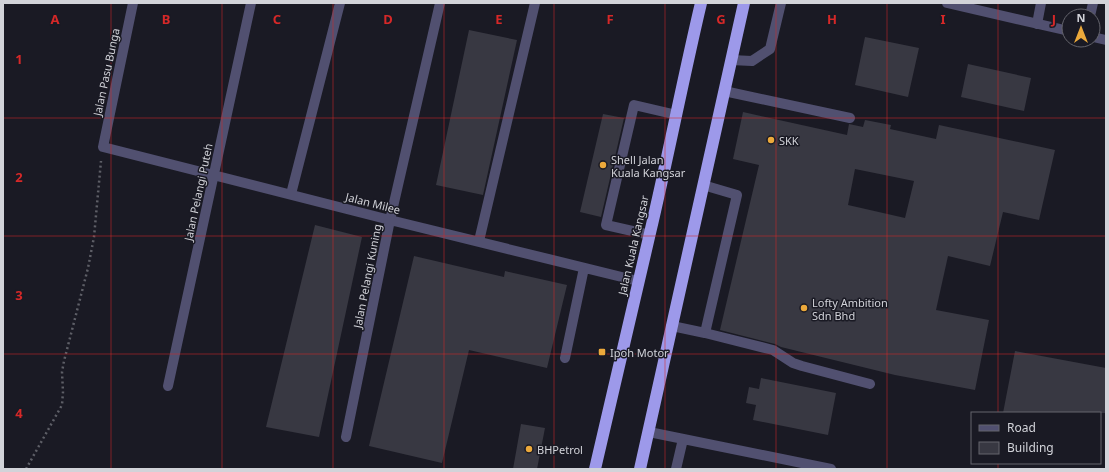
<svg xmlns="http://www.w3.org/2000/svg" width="1109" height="472" font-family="'Noto Sans',sans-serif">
  <rect width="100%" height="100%" fill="#1a1a24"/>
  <path fill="#383842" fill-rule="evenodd" d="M469,30L517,40L483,195L436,185Z
    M865,37L919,48L908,97L855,85Z
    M968,64L1031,78L1024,111L961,97Z
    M743,112L847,135L849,124L863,127L865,120L891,125L890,129L936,139L939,125L1055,150L1039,220L1003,212L990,266L948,256L936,310L989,320L975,390L895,375L781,347L775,344L720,330L759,165L733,159ZM855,169L914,181L905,218L848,205Z
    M603,114L624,118L601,217L580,212Z
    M315,225L362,237L319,437L266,427Z
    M414,256L504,277L505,271L567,285L547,368L469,350L442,463L369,446Z
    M1015,351L1106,368V413H1003Z
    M761,378L836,393L828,435L753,420L756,405L746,403L749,387L759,389Z
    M521,424L545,428L537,469H513Z"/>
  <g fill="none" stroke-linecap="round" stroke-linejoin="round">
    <path stroke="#5e5f67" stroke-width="2.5" stroke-dasharray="2 3" stroke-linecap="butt" d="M26,469L62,405L63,392L62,372L64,361L88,268L94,237L101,161"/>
    <path stroke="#515070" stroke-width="10" d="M947,3L1069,31
      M1090,16L1093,3
      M1037,24L1041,3
      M1093,37L1106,40
      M731,60L752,61L770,49L781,3
      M724,91L850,118
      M291,194L340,3
      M650,235L606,225L634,105L677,115
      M479,241L535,3
      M672,326L705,333L737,195L703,185
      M705,333L773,350L793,363L802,366L870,384
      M649,432L831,469
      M676,469L683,439"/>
    <path stroke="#515070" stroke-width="10" d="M133,3L103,147L390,220L638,281
      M565,358L584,268
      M168,386L251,3
      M346,437L390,220L440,3"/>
    <path stroke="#9d99ea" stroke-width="12" d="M595,469C613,390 632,312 650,233C668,157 683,79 701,3
      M640,469L744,3"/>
  </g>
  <path fill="none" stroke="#d62828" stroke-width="1" stroke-opacity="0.55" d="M111,3V469M222,3V469M333,3V469M444,3V469M554,3V469M665,3V469M776,3V469M887,3V469M998,3V413M3,118H1106M3,236H1106M3,354H1106M998,463V469"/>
  <g fill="#eca93b" stroke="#1a1a24" stroke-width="1.5">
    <circle cx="771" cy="140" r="4"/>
    <circle cx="603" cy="165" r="4"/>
    <circle cx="804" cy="308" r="4"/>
    <rect x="598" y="348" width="8" height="8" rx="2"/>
    <circle cx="529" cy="449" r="4"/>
  </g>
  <g text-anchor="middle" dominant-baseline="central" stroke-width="3" stroke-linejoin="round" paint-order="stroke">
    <g font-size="11" fill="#d2d3d9" stroke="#1a1a24">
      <text transform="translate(106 72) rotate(-78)">Jalan Pasu Bunga</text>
      <text transform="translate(198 192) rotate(-78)">Jalan Pelangi Puteh</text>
      <text transform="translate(373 203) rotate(14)">Jalan Milee</text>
      <text transform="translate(633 245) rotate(-77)">Jalan Kuala Kangsar</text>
      <text transform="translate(367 276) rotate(-79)">Jalan Pelangi Kuning</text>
    </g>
    <g font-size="11" fill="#d2d3d9" stroke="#1a1a24" text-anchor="start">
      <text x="779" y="140">SKK</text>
      <text x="611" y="159">Shell Jalan<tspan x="611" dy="13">Kuala Kangsar</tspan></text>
      <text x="812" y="302">Lofty Ambition<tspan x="812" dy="13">Sdn Bhd</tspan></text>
      <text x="610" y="352">Ipoh Motor</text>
      <text x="537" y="449">BHPetrol</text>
    </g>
  </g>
  <g font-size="13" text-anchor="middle" font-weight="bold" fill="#d62828" stroke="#1a1a24" stroke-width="3" stroke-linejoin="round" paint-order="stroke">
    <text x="55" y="24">A</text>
    <text x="166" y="24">B</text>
    <text x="277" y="24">C</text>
    <text x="388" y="24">D</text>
    <text x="499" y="24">E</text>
    <text x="610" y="24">F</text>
    <text x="721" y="24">G</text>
    <text x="832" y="24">H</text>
    <text x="943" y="24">I</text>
    <text x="1054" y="24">J</text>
    <text x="19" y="64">1</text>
    <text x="19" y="182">2</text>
    <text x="19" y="300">3</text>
    <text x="19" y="418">4</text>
  </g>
  <rect width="1109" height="472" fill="none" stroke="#d2d3d9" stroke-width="8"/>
  <rect x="971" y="412" width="130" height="52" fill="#1a1a24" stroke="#64646c"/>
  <rect x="979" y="425" width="20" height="6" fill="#515070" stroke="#64646c"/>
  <text x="1007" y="432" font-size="12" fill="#d2d3d9">Road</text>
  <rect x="979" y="442" width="20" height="12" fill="#383842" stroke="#64646c"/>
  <text x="1007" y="452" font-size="12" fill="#d2d3d9">Building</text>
  <g transform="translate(1081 28)"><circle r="19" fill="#1a1a24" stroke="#64646c"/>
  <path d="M0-3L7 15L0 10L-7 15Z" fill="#eca93b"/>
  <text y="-6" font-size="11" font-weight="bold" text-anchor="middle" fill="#d2d3d9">N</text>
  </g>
</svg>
